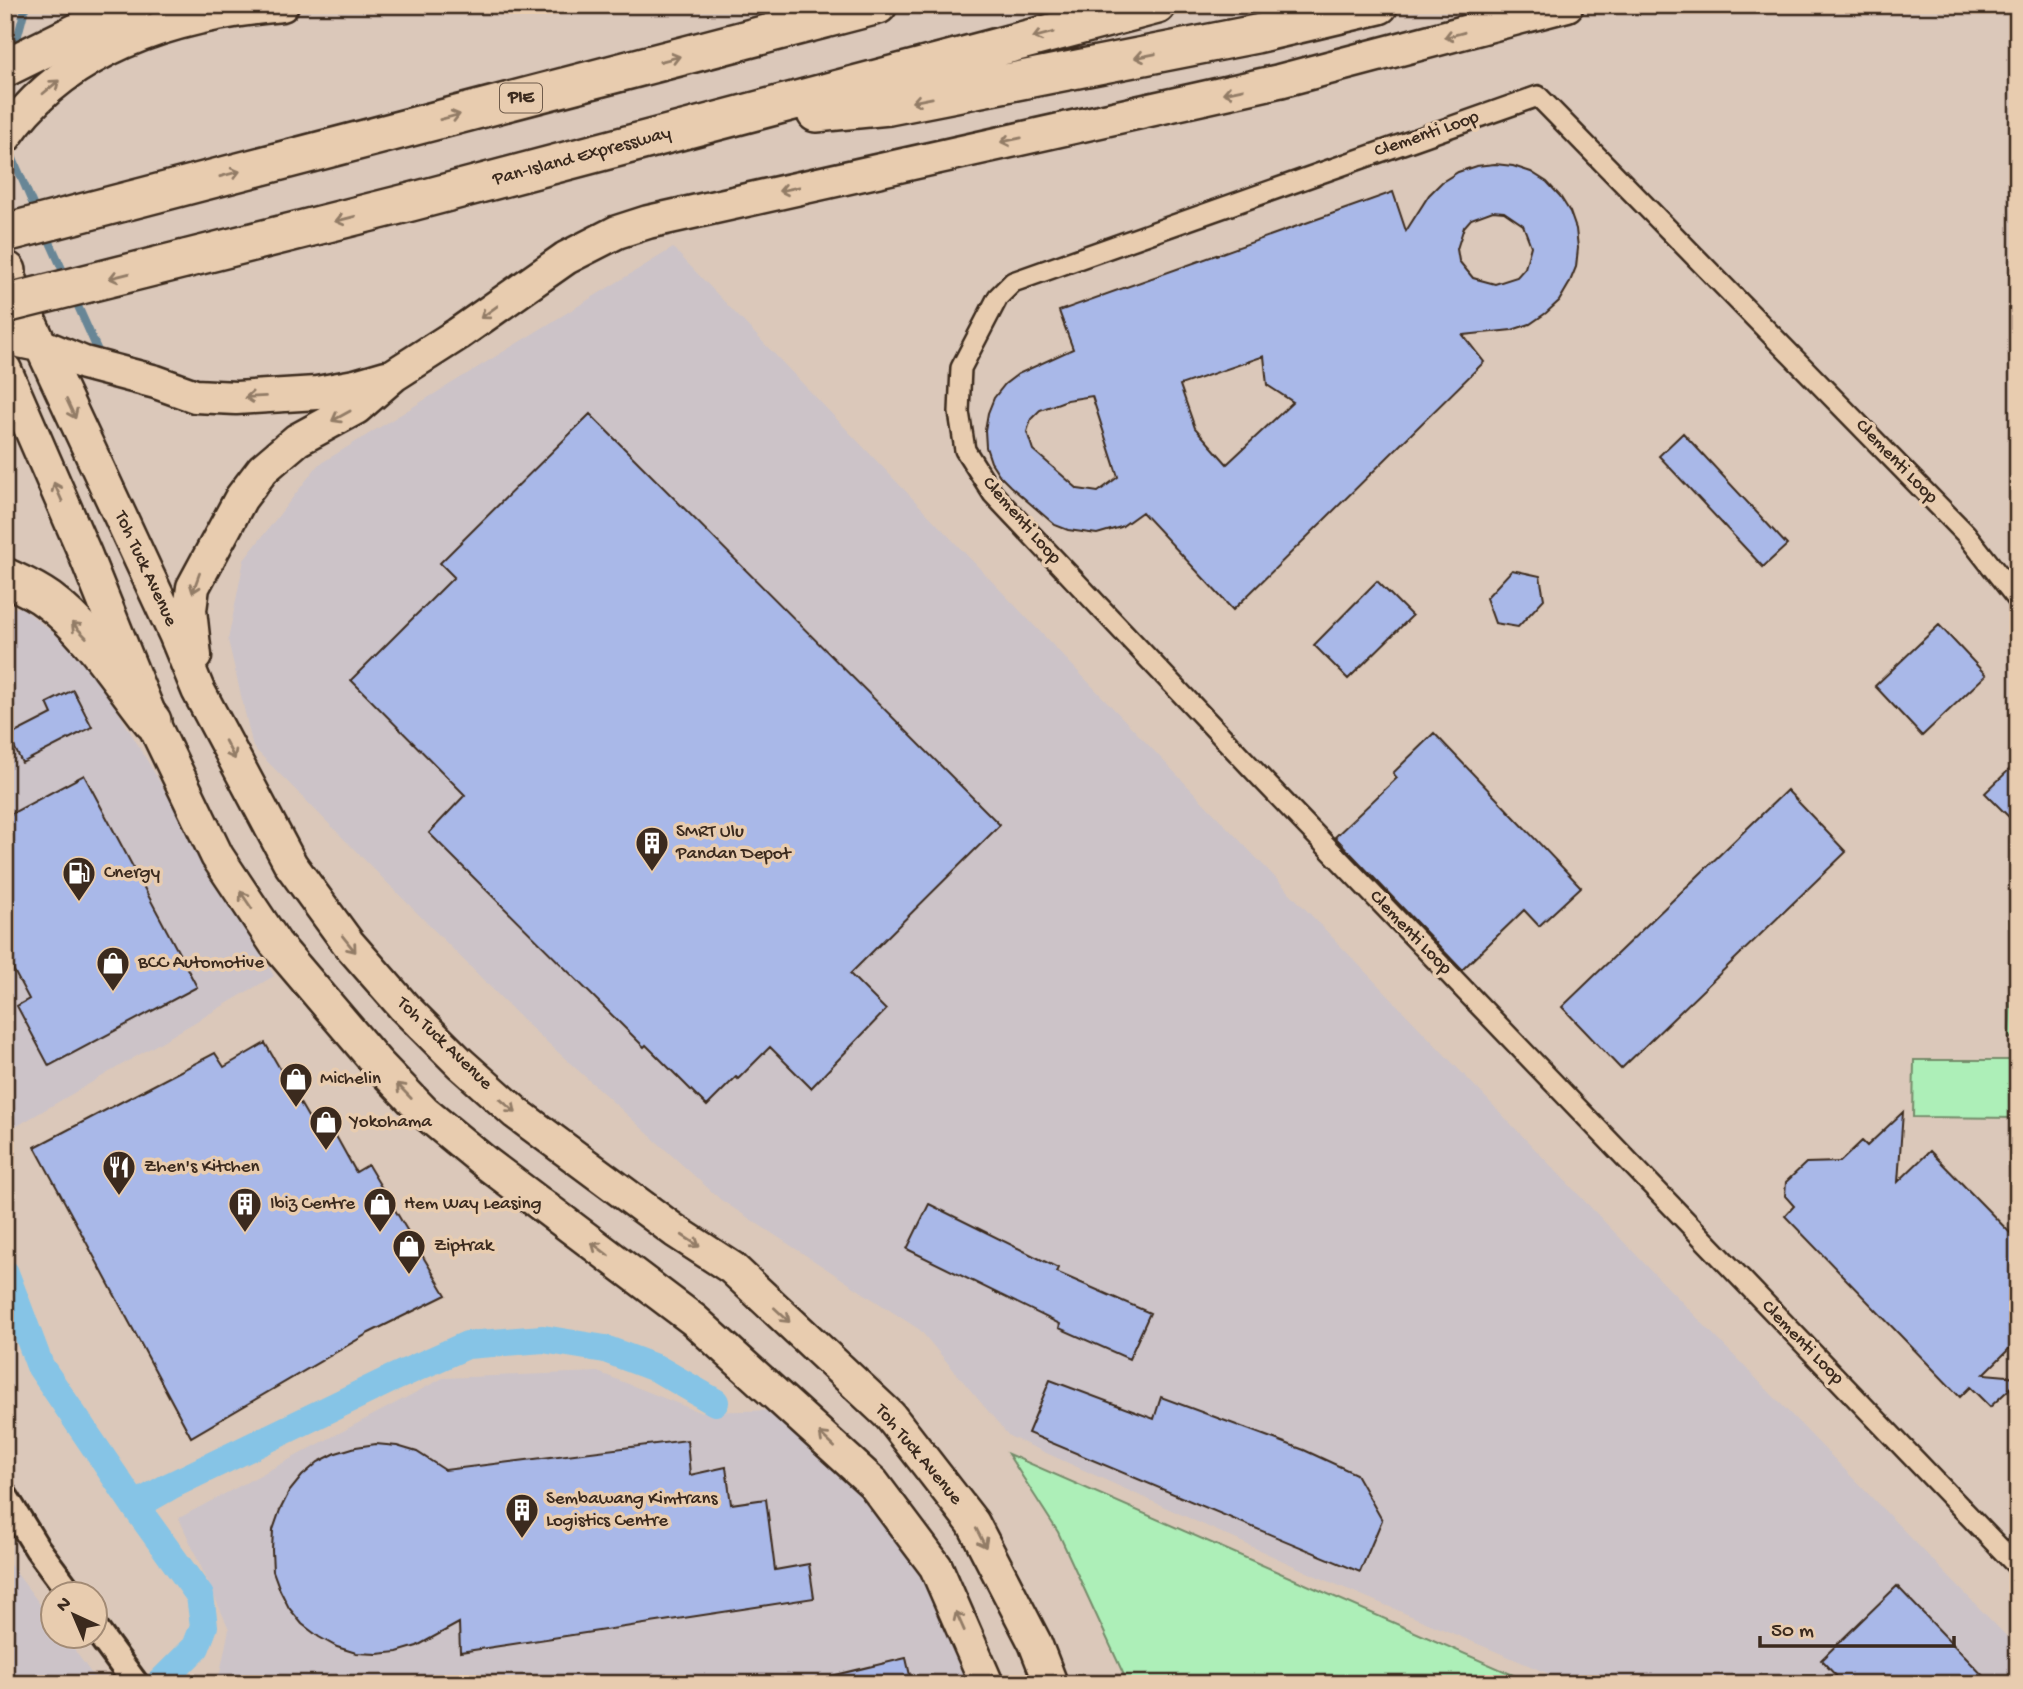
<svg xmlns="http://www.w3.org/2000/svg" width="2023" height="1689" font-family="'Gochi Hand',sans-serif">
  <rect width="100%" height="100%" fill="#dbc8ba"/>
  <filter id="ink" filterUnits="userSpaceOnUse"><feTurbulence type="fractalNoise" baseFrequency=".0143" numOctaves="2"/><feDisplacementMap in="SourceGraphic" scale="14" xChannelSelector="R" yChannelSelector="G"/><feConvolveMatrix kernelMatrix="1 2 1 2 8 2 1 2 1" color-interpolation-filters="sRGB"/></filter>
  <g filter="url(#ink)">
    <path fill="#ccc3c8" d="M673,248L1643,1262L2018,1648V1684H1573L1316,1576L1009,1436L920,1330L721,1200L527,1024L253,747L228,640L244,560L318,465Z
      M21,607L88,660L274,976L5,1133V610Z
      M598,1372L699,1412L784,1410L930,1569L980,1684H211L220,1673L229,1629L179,1518L443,1378Z
      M5,1558L52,1620V1636L65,1637L99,1684H5Z"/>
    <path fill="#adefb8" stroke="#748c6b" stroke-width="2" d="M2011,993L2018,994V1038H2009Z
      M1914,1060H2018V1118L1913,1117Z
      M1008,1454L1534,1684H1128L1058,1532Z"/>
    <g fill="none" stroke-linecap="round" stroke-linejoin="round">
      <path stroke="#688696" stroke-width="8" d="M14,50L26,5
        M11,154L38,216
        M45,231L67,280
        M73,295L98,351"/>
      <path stroke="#86c4e6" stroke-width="28" d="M5,1273L40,1366L135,1506
        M159,1684L196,1647L204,1626L200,1596L135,1506L170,1486L391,1379L467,1345L543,1339L605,1349L658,1369L715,1402"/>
    </g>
    <path fill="#a9b8e8" stroke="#3b2a1e" stroke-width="2" fill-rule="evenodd" d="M1495,164L1513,166L1531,172L1547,182L1560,196L1570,212L1576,229L1578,248L1576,267L1569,284L1559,301L1546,313L1530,324L1512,330L1463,335L1484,362L1233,610L1142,512L1121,527L1097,534L1068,530L1055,525L1010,486L1000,476L991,462L986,447L985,430L988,413L994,398L1005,384L1018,374L1073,349L1059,311L1393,192L1406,231L1429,195L1442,182L1458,172L1476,166ZM1493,211L1504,212L1523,225L1531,246L1525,268L1517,277L1495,284L1473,278L1459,261L1457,249L1464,227L1471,219ZM1264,356L1267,385L1293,402L1227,464L1195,428L1180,385ZM1092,396L1118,477L1098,492L1078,489L1033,450L1027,432L1031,419L1040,410L1067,400Z
      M590,414L1000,825L850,974L886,1010L811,1088L770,1047L738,1079L736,1077L707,1106L646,1045L644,1047L429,833L465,795L351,680L454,577L440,563Z
      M1683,433L1787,545L1763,567L1659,456Z
      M1512,570L1540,576L1544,599L1518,627L1495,623L1486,598Z
      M1377,581L1412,616L1348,679L1314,645Z
      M1939,625L1986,675L1922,736L1875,686Z
      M73,690L92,727L22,763L9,736L52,714L47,703Z
      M1434,733L1581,887L1539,926L1524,910L1462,970L1335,837L1397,778L1393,773Z
      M2018,761V826L1985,793Z
      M84,775L197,987L49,1066L17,1006L29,999L5,954V817Z
      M1787,790L1846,852L1621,1069L1562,1007Z
      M265,1043L318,1134L331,1127L356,1172L368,1165L446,1295L369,1333L191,1437L35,1147L215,1053L224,1067Z
      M1903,1112L1898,1182L1930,1151L2018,1241V1340L1984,1374L2018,1377V1381L1990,1407L1970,1387L1960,1397L1785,1216L1794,1206L1785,1196L1786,1182L1806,1163L1840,1162L1862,1141L1867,1146Z
      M929,1204L1058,1268L1056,1272L1150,1313L1129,1359L1059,1328L1060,1324L907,1249Z
      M1050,1380L1154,1419L1161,1397L1304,1450L1356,1474L1382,1520L1360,1572L1028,1433Z
      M687,1440L690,1475L726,1467L731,1504L766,1499L775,1570L809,1564L814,1598L460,1652L459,1623L417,1646L397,1652L377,1654L356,1653L337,1647L319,1637L302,1624L289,1608L280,1590L273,1571L272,1550L273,1530L280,1510L289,1492L302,1476L318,1462L336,1453L356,1447L376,1444L397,1446L417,1452L445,1470Z
      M1897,1586L1991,1684H1844L1821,1660Z
      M906,1658L912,1684H831V1676Z"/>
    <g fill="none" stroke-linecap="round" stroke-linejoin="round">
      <defs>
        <path id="minor" d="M2018,600L1966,534L1538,96L1013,282L998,297L961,368L959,412L965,450L993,494L1263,780L2018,1567"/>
        <path id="tertiary" d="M5,1496L37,1548L71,1594
          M94,1627L136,1684"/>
        <path id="primary" d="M5,137C67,46 178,14 282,5
          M10,279L175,634L198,690L291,865L348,943L404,1007L460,1063L516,1113L675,1231L732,1268L890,1416L973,1523L1035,1643L1051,1684
          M5,338L43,346L84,363L156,382L195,396L236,398L317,393L355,386L386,377
          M5,370L85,554L152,721L217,856L275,943L377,1063L424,1112L486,1163L694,1320L873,1483L936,1567L987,1684
          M195,656L190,610L193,587L241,498L263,469L297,440L356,408L394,375L458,334L566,258L617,232L648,222L1279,81L1567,5"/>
        <path id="motorway" d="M5,68L133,5
          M816,113L889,106L1256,34L1379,5
          M5,233L878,5
          M185,259L411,202L1157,5
          M5,276L7,271
          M5,577C20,584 35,590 48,600C90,631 120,681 152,721"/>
      </defs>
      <use href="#minor" stroke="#3b2a1e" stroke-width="24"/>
      <use href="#tertiary" stroke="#3b2a1e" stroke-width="30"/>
      <use href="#primary" stroke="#3b2a1e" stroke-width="37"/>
      <use href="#motorway" stroke="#3b2a1e" stroke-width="42"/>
      <use href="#minor" stroke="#e8ccaf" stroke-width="19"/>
      <use href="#tertiary" stroke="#e8ccaf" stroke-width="24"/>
      <use href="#primary" stroke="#e8ccaf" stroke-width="32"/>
      <use href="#motorway" stroke="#e8ccaf" stroke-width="37"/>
      <defs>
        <path id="motorway-bridge" d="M5,304L185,259"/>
      </defs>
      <use href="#motorway-bridge" stroke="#3b2a1e" stroke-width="42" stroke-linecap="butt"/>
      <use href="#motorway-bridge" stroke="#e8ccaf" stroke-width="37"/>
    </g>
    <defs><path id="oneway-shaft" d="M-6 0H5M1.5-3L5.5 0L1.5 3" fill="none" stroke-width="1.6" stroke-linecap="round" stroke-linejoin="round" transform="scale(1.75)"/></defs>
    <g stroke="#927b66">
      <use href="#oneway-shaft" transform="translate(1043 35) rotate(165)"/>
      <use href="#oneway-shaft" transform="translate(1454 35) rotate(165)"/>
      <use href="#oneway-shaft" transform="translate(1145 56) rotate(169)"/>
      <use href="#oneway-shaft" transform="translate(670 59) rotate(-15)"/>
      <use href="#oneway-shaft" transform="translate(51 87) rotate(-40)"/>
      <use href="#oneway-shaft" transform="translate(1233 91) rotate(168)"/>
      <use href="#oneway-shaft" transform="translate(922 100) rotate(169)"/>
      <use href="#oneway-shaft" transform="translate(450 117) rotate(-15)"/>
      <use href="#oneway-shaft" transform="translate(1011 140) rotate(168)"/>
      <use href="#oneway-shaft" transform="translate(230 174) rotate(-15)"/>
      <use href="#oneway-shaft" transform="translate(789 189) rotate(168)"/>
      <use href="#oneway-shaft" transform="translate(345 219) rotate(166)"/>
      <use href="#oneway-shaft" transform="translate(119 276) rotate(166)"/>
      <use href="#oneway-shaft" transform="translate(489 312) rotate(144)"/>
      <use href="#oneway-shaft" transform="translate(255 397) rotate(177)"/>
      <use href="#oneway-shaft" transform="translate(71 409) rotate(65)"/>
      <use href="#oneway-shaft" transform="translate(341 416) rotate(151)"/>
      <use href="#oneway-shaft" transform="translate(58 492) rotate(-114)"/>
      <use href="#oneway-shaft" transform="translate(196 583) rotate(110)"/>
      <use href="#oneway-shaft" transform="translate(79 630) rotate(-134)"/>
      <use href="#oneway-shaft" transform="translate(230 750) rotate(62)"/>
      <use href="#oneway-shaft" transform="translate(246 900) rotate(-124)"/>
      <use href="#oneway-shaft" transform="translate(349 944) rotate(51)"/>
      <use href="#oneway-shaft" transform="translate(404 1091) rotate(-134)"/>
      <use href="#oneway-shaft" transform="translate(508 1106) rotate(41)"/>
      <use href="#oneway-shaft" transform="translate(691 1241) rotate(33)"/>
      <use href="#oneway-shaft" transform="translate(600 1249) rotate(-143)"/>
      <use href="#oneway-shaft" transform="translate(782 1315) rotate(43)"/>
      <use href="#oneway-shaft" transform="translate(827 1440) rotate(-137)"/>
      <use href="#oneway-shaft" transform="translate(981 1538) rotate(63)"/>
      <use href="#oneway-shaft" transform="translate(960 1621) rotate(-114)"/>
    </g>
  </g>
  <defs>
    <symbol id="building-pin" viewBox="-11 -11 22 30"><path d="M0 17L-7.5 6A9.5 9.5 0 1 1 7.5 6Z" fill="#3b2a1e" stroke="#e8ccaf"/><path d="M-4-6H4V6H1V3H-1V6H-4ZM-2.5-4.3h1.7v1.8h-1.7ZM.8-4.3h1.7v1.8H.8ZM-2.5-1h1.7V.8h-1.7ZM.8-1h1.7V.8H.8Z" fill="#fff"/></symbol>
    <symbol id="fuel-pin" viewBox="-11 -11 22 30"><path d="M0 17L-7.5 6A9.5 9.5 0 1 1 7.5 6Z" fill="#3b2a1e" stroke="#e8ccaf"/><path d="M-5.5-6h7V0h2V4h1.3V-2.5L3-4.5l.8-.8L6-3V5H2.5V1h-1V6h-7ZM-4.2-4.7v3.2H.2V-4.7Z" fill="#fff"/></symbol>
    <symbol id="shop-pin" viewBox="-11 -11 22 30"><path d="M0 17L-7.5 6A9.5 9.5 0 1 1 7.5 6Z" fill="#3b2a1e" stroke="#e8ccaf"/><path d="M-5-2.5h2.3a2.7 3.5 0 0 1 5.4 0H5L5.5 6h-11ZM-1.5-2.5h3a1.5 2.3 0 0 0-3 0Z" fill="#fff"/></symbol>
    <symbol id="restaurant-pin" viewBox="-11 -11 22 30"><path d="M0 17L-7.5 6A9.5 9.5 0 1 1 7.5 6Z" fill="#3b2a1e" stroke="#e8ccaf"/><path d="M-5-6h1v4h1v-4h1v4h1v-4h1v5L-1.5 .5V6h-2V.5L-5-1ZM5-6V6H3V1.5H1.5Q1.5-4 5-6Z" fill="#fff"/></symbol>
  </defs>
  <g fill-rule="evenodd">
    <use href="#building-pin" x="633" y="824" width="38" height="52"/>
    <use href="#fuel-pin" x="60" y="854" width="38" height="52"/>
    <use href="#shop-pin" x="94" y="944" width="38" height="52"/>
    <use href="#shop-pin" x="277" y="1060" width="38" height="52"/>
    <use href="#shop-pin" x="307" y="1103" width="38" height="52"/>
    <use href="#restaurant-pin" x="100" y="1148" width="38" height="52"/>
    <use href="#building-pin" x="226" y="1185" width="38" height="52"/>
    <use href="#shop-pin" x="361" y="1185" width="38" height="52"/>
    <use href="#shop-pin" x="390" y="1227" width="38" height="52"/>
    <use href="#building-pin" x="503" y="1491" width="38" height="52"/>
  </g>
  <g text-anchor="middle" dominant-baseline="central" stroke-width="7" stroke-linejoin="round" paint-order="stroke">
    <rect fill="#e8ccaf" stroke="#6f5b4a" stroke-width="2" x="500" y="83.5" width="42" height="29" rx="5"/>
    <g font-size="18" font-weight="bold" fill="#3b2a1e">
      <text x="521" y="98">PIE</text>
    </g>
    <g font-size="19" fill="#3b2a1e" stroke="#e8ccaf">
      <text transform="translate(1427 135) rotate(-19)">Clementi Loop</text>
      <text transform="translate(582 157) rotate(-15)">Pan-Island Expressway</text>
      <text transform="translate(1896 462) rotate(46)">Clementi Loop</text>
      <text transform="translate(1021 521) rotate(49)">Clementi Loop</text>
      <text transform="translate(145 569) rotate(65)">Toh Tuck Avenue</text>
      <text transform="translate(1410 933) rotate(46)">Clementi Loop</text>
      <text transform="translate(444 1044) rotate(44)">Toh Tuck Avenue</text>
      <text transform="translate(1802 1343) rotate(46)">Clementi Loop</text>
      <text transform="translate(918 1455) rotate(50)">Toh Tuck Avenue</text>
    </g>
    <g font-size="19" fill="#3b2a1e" stroke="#e8ccaf" text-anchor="start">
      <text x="676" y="832">SMRT Ulu<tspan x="676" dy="22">Pandan Depot</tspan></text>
      <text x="104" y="873">Cnergy</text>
      <text x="138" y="963">BCC Automotive</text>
      <text x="320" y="1079">Michelin</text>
      <text x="350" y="1122">Yokohama</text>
      <text x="144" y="1167">Zhen's Kitchen</text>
      <text x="270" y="1204">Ibiz Centre</text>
      <text x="404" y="1204">Hem Way Leasing</text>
      <text x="434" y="1246">Ziptrak</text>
      <text x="546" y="1499">Sembawang Kimtrans<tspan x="546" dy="22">Logistics Centre</tspan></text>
    </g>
  </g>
  <rect width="2023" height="1689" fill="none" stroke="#e8ccaf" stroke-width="28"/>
  <rect x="14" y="14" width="1995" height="1661" fill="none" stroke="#3b2a1e" stroke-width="2.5" filter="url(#ink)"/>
  <g transform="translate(74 1615) rotate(316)"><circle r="33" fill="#e8ccaf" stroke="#a38b75" stroke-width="2"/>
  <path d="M0-5L12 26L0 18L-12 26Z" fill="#3b2a1e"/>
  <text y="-10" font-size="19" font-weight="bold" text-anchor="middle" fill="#3b2a1e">N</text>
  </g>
  <path d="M1760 1636v10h194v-10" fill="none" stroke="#3b2a1e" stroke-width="3.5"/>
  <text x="1771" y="1636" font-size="21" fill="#3b2a1e" stroke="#e8ccaf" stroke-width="5" paint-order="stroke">50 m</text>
</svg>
